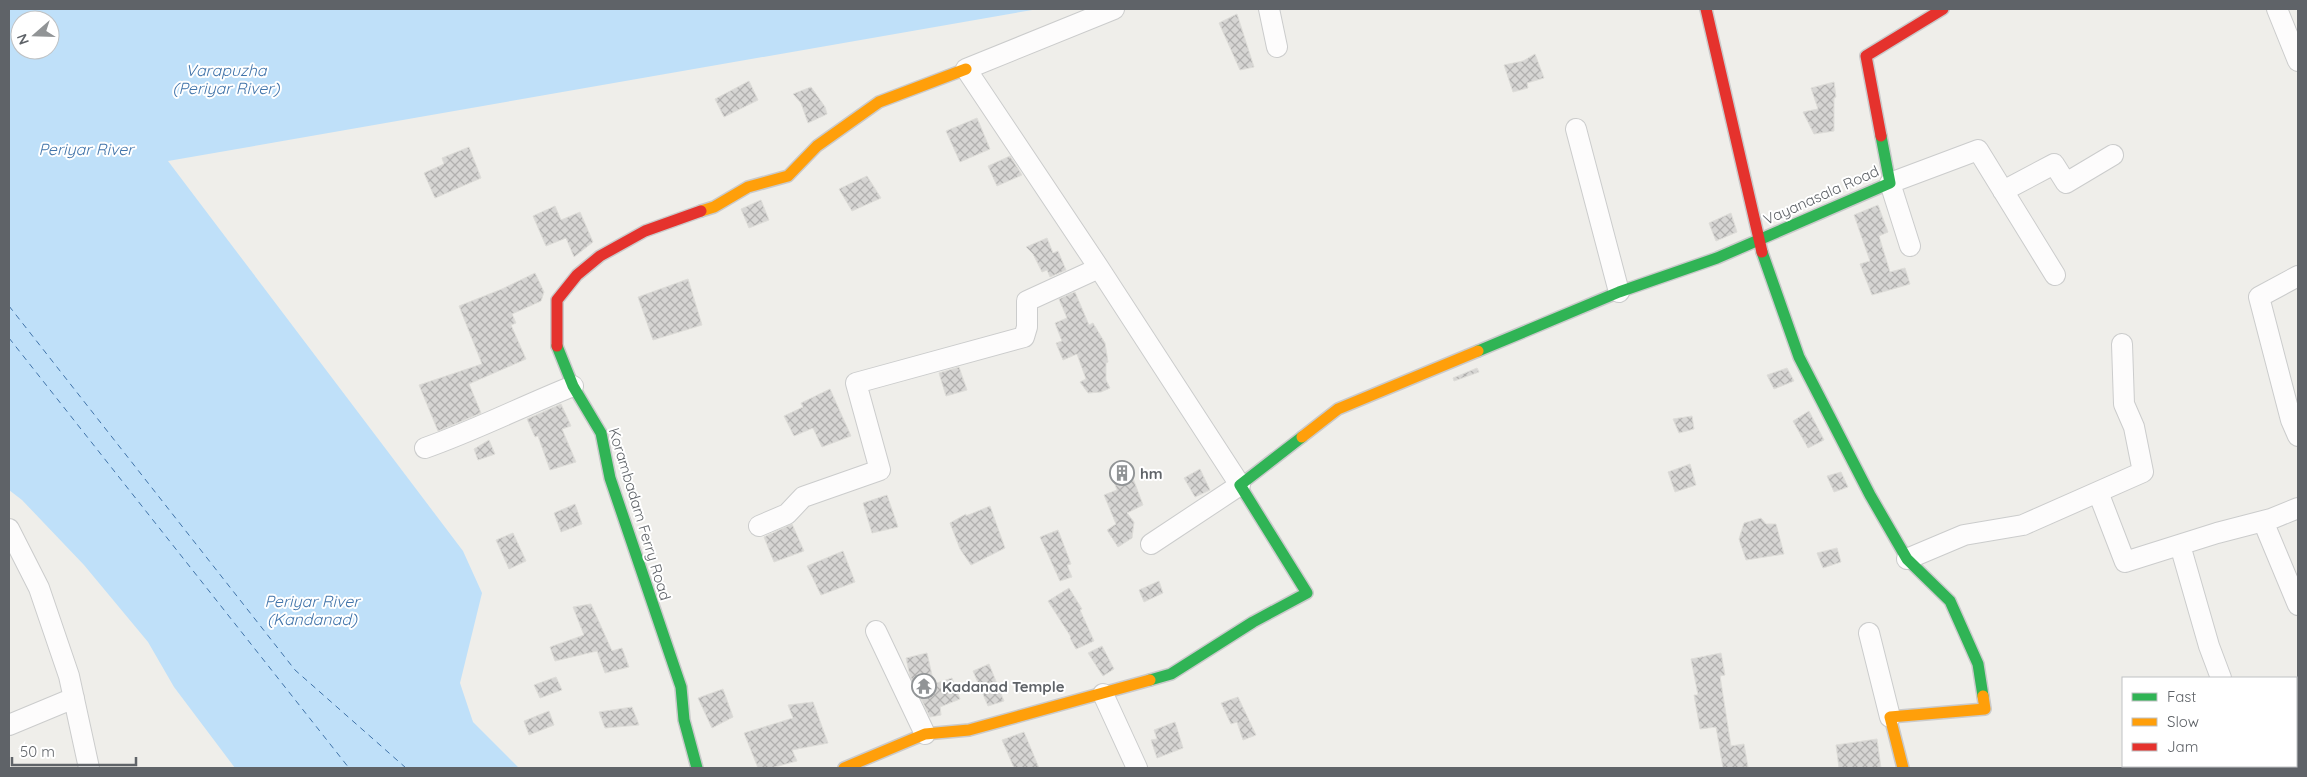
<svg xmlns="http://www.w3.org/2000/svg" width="2307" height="777" font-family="Quicksand,sans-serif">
  <defs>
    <pattern id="building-cross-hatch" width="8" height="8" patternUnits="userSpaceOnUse" patternTransform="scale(1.25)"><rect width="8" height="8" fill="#d6d5d3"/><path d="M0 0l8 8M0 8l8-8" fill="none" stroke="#b1b0af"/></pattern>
  </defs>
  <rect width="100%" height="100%" fill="#efeeea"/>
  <path fill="#bfe0f9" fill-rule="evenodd" d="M9,9H1038L168,161L463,551L482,593L460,683L473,722L519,768H235L174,687L148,642L84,565L22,500L9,490ZM20,20H50V50H20Z"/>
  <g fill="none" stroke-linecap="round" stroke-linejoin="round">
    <path stroke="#4174aa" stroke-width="1" stroke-dasharray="6 5" stroke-linecap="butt" d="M9,306L295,670L406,768
      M9,338L349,768"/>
  </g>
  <path fill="url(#building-cross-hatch)" stroke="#deddd9" d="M1237,14L1254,67L1240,70L1219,23Z
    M1535,54L1544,78L1527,83L1528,88L1513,92L1504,65L1523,61Z
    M749,81L758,100L724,117L715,99Z
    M1834,82L1836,97L1834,98V131L1814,134L1803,112L1818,109L1811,88Z
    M811,87L825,107L827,114L808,123L801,103L793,94Z
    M977,118L990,149L960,162L946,131Z
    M469,147L481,178L435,198L424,173L444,164L442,158Z
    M1010,156L1022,175L997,186L988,166Z
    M867,176L881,198L852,211L839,189Z
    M761,200L769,220L749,228L741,209Z
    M1878,205L1888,232L1879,236L1890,272L1905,268L1910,284L1872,295L1860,264L1870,261L1854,215Z
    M555,206L561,220L580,212L593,242L574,257L566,238L546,246L533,216Z
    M1731,213L1737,232L1716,241L1709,223Z
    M1047,238L1053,253L1058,251L1066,270L1050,277L1047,270L1042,272L1033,254L1026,247Z
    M535,273L544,292L541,301L512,314L516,323L511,325L526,359L469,384L481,413L438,431L419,385L482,364L459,306L502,289Z
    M688,279L702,325L653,340L638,297Z
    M1075,292L1089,325L1093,323L1105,343L1108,362L1106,363V380L1110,388L1101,392L1088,393L1080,382L1086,379L1077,354L1063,360L1056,343L1062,341L1055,323L1067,318L1059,299Z
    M959,367L967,390L946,396L939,373Z
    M1477,368L1479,372L1454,381L1453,378Z
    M1787,368L1794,381L1774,389L1767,375Z
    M830,389L851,436L822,447L813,428L794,436L784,416L803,407L801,403Z
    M561,404L571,426L562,429L576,462L550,470L538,436L535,437L527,419Z
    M1809,411L1824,440L1808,448L1793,421Z
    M1692,416L1694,429L1679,433L1673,419Z
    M489,440L495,454L478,460L474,449Z
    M1690,464L1696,485L1675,492L1668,472Z
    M1128,465L1143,505L1127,513L1134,522L1132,538L1118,547L1107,530L1116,524L1104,495L1117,490L1110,471Z
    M1200,469L1210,490L1195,497L1184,478Z
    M1841,472L1848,487L1834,492L1827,476Z
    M887,495L898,527L872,533L863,503Z
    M575,504L582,524L561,532L554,513Z
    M990,506L1005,548L971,565L960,549L950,523L966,514V516Z
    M1761,518L1766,524H1776L1784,554L1746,560L1739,539L1744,523Z
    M792,524L804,551L774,562L764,537Z
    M1058,530L1071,564L1067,565L1072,577L1060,581L1040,537Z
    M513,533L526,561L509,569L496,540Z
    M1837,548L1841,562L1823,568L1817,553Z
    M843,551L855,582L821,595L807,566Z
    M1159,581L1163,593L1144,602L1139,590Z
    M1069,588L1082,609L1080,610L1094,641L1076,649L1070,638L1071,637L1048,601Z
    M591,604L612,651L622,648L629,667L605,673L597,651L555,661L550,647L584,635L573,607Z
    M1102,646L1114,669L1103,676L1088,653Z
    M927,653L934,684L952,678L960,699L940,707L941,715L930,717L910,676L906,658Z
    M1721,653L1725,675L1720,676L1731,746L1744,744L1748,767L1723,768L1716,727L1700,729L1694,695H1698L1691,659Z
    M989,664L1004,701L988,706L973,671Z
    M556,677L562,690L540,698L534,685Z
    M723,689L733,717L712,728L698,698Z
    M1238,697L1256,735L1243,740L1237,722L1231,724L1221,703Z
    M813,702L828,743L792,750L797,761L771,768H758L744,733L793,718L788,705Z
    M632,707L639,725L605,728L599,712Z
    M549,711L554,725L529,735L524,721Z
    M1175,722L1183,748L1157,758L1151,740L1157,739L1154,730Z
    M1024,732L1039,768H1014L1002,740Z
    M1877,739L1881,768H1839L1836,745Z"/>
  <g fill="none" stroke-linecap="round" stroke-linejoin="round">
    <defs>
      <path id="street" d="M1114,9L966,69L1099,268L1240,485L1151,544
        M1269,9L1277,47
        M2277,9L2298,61
        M1576,129L1619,292
        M2003,191L2054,164L2066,183L2113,155
        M1910,246L1890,183L1978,150L2055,275
        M2298,276L2259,297L2291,420L2298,436
        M425,448C476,430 523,406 573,386
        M2098,492L2125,562L2217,533L2271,519L2298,508
        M2263,521L2298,605
        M759,526L787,514L803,497L880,470L856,383L1024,337L1027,327V301L1099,268
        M9,529L39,588L69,676L89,768
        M2180,545L2209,646L2221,678
        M1907,559L1964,535L2023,525L2143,472L2134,427L2124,404L2122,344
        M876,631L925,734
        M1869,633L1890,717
        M1103,694L1137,768
        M9,725L74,698
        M2296,728L2298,726
        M2194,768L2199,766"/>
      <path id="fast" d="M1762,252L1799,357L1870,495L1907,559L1950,601L1978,664L1983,696
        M557,346L573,386L601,433L610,478L681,687L684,720L697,768
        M1478,351L1619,292L1717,258L1890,183L1881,136
        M1150,680L1171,674L1253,622L1307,593L1240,485L1302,437"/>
      <path id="slow" d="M701,211L714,207L748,187L788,176L817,146L879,102L966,69
        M1302,437L1338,409L1478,351
        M844,768L925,734L969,730L1150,680
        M1903,768L1890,717L1985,709L1983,696"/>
      <path id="jam" d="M1706,9L1762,252
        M1881,136L1866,56L1943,9
        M557,346V300L577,275L600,256L645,231L701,211"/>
    </defs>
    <use href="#street" stroke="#cbcccc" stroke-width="22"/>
    <use href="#fast" stroke="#cacacb" stroke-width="14"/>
    <use href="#slow" stroke="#cacacb" stroke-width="14"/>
    <use href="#jam" stroke="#cacacb" stroke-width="14"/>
    <use href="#street" stroke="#fdfcfc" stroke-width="20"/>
    <use href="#fast" stroke="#30b455" stroke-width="11"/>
    <use href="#slow" stroke="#ff9f0a" stroke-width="11"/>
    <use href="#jam" stroke="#e5322d" stroke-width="11"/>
  </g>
  <defs>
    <symbol id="building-ring" viewBox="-11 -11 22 22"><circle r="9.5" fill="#fff" stroke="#919496" stroke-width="1.5"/><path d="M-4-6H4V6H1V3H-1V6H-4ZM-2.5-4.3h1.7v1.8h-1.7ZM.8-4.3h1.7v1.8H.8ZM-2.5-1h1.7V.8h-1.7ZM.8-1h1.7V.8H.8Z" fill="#919496"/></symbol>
    <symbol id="temple-ring" viewBox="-11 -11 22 22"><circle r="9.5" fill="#fff" stroke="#919496" stroke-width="1.5"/><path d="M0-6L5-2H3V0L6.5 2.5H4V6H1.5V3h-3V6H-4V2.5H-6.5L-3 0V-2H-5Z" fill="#919496"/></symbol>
  </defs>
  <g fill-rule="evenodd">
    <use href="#building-ring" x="1108" y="459" width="28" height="28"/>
    <use href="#temple-ring" x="910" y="672" width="28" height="28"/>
  </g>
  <g text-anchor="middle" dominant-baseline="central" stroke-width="4" stroke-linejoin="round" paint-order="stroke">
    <g font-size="15" fill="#5f6368" stroke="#fff">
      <text transform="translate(1821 195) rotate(-24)">Vayanasala Road</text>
      <text transform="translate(640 514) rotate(73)">Korambadam Ferry Road</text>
    </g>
    <g font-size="15" font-weight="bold" fill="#5f6368" stroke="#fff" text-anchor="start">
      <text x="1140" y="473">hm</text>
      <text x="942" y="686">Kadanad Temple</text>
    </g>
    <g font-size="16" font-style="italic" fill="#4174aa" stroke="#fff">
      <text x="226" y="70">Varapuzha<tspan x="226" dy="18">(Periyar River)</tspan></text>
      <text x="86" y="149">Periyar River</text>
      <text x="312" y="601">Periyar River<tspan x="312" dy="18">(Kandanad)</tspan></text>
    </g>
  </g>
  <rect width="2307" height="777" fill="none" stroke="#5f6368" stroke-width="20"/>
  <rect x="2122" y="677" width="175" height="90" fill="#ffffff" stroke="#bfc1c3"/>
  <rect x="2132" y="693" width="25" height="8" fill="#30b455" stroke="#bfc1c3"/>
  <text x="2167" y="702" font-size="15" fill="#5f6368">Fast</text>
  <rect x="2132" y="718" width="25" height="8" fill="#ff9f0a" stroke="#bfc1c3"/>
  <text x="2167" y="727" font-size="15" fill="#5f6368">Slow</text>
  <rect x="2132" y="743" width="25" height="8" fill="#e5322d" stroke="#bfc1c3"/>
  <text x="2167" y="752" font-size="15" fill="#5f6368">Jam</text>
  <g transform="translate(35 35) rotate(250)"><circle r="24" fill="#ffffff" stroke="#bfc1c3"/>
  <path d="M0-4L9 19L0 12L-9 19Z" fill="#919496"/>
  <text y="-8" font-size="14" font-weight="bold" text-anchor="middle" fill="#5f6368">N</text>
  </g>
  <path d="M12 757v8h124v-8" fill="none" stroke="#5f6368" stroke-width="2.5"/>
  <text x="20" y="757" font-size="15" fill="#5f6368" stroke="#ffffff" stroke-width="4" paint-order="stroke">50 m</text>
</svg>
